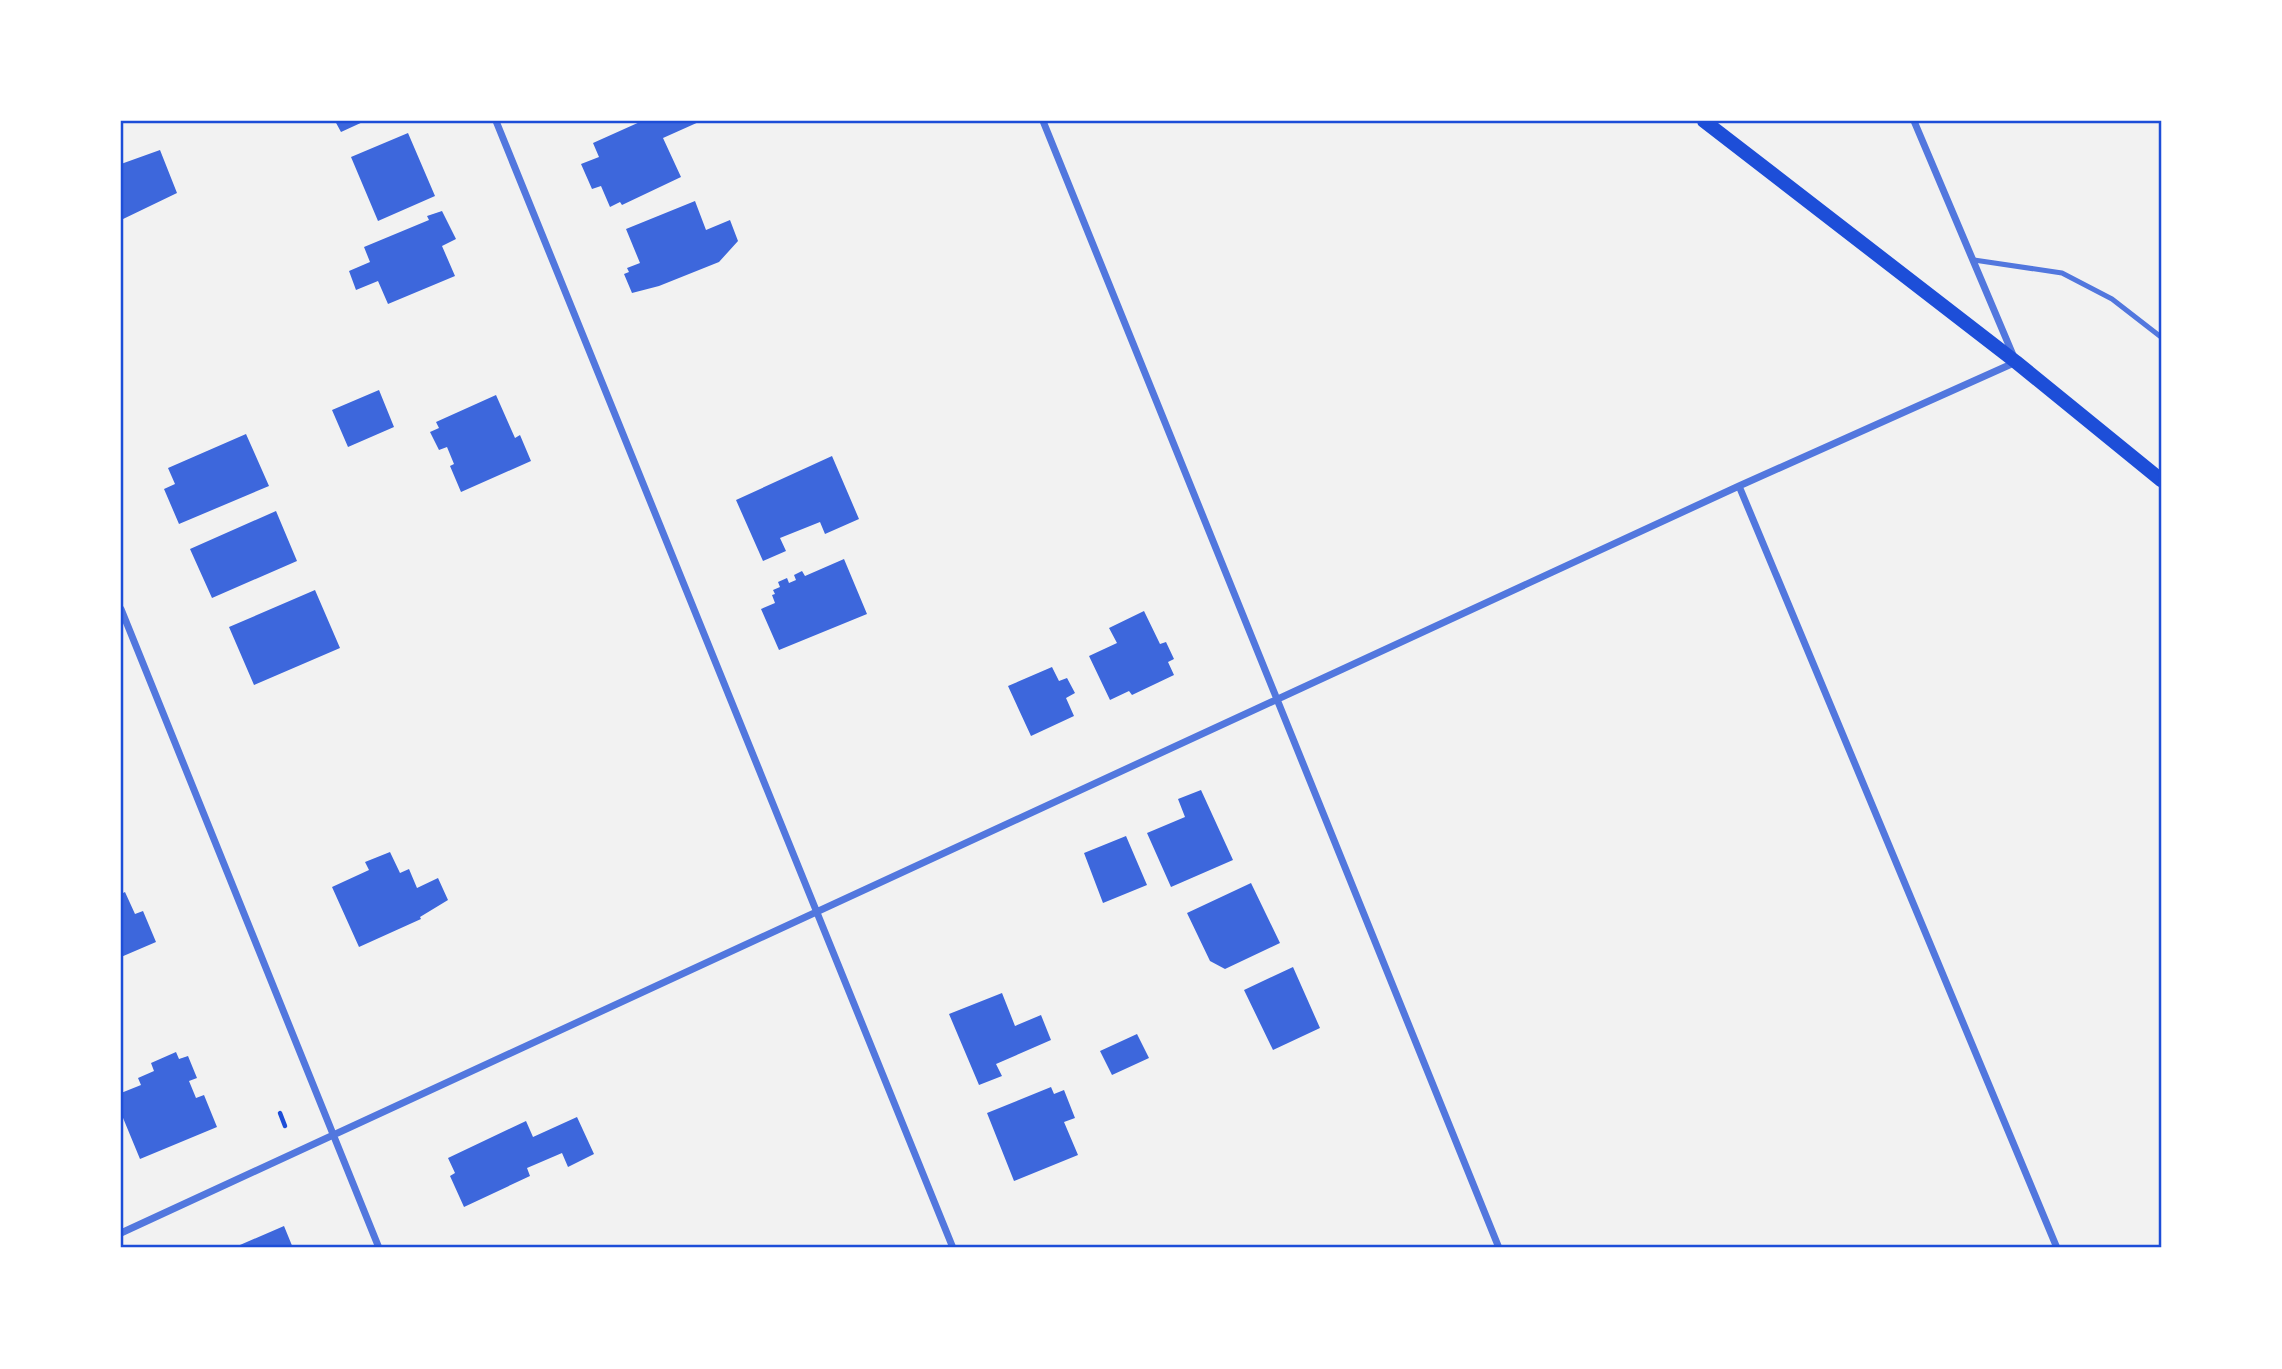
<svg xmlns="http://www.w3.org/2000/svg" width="2282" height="1369" font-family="Ubuntu,sans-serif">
  <rect width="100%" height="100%" fill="#f2f2f2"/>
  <path fill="#3d67dc" d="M335,121H365L341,132Z
    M642,121H701L663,138L681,177L622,205L620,202L610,207L601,186L592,189L581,164L599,157L593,143Z
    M408,133L435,196L378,221L351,157Z
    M160,150L177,193L121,220V164Z
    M695,201L706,230L730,220L738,241L719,262L659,286L632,293L624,274L629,272L627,268L640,263L626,229Z
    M442,211L456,239L442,246L455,276L388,304L378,281L356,290L349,271L370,262L364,247L429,220L427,216Z
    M379,390L394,427L348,447L332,410Z
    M496,395L515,438L520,435L531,461L461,492L450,466L454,464L447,447L439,450L430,432L439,428L436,422Z
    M246,434L269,486L179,524L164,489L175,484L168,468Z
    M832,456L859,519L825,534L820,522L780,538L786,551L763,561L736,500Z
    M276,511L297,561L212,598L190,549Z
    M844,559L867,614L779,650L761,609L775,603L772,595L775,594L773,590L780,587L778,582L787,578L789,583L796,580L794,575L802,571L805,576Z
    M315,590L340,648L254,685L229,627Z
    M1144,611L1160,644L1166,642L1174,659L1168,662L1174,675L1132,695L1129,691L1110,700L1089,656L1117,643L1109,628Z
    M1052,667L1059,681L1067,678L1075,693L1066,698L1074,716L1031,736L1008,686Z
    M1201,790L1233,860L1171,887L1147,833L1185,817L1178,799Z
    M1126,836L1147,885L1103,903L1084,853Z
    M390,852L400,873L409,869L417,888L438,878L448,900L420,917L421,919L359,947L332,887L369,870L365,862Z
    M1251,883L1280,943L1225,969L1210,961L1187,913Z
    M125,892L135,914L143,911L156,942L121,957V894Z
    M1293,967L1320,1028L1273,1050L1244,990Z
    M1002,993L1015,1026L1041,1015L1051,1040L996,1064L1002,1076L979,1085L949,1014Z
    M1137,1034L1149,1058L1112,1075L1100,1051Z
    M176,1052L179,1059L188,1056L197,1078L189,1081L196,1098L204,1095L217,1127L140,1159L121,1113V1093L141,1085L138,1078L154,1071L151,1063Z
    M1051,1087L1054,1094L1064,1090L1075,1118L1064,1122L1078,1155L1014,1181L987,1113Z
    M577,1117L594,1154L568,1167L562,1153L527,1168L530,1176L464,1207L450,1176L455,1173L448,1158L526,1121L533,1137Z
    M284,1226L293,1248H233Z"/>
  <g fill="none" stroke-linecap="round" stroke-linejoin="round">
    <path stroke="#1d4ed8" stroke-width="4.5" d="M280,1113L285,1126"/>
    <path stroke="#5277de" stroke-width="5" d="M1974,260L2062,273L2112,299L2161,337"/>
    <path stroke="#5277de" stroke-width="7" d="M496,121L953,1248
      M1043,121L1499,1248
      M1739,486L2057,1248
      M121,609L379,1248
      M121,1233L1739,486L2016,362L1914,121"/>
    <path stroke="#1d4ed8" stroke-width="14" d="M1704,121L2016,362L2161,480"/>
  </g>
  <rect width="2282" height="1369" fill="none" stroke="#ffffff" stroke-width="245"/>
  <rect x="122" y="122" width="2038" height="1124" fill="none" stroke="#1d4ed8" stroke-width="2.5"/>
</svg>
